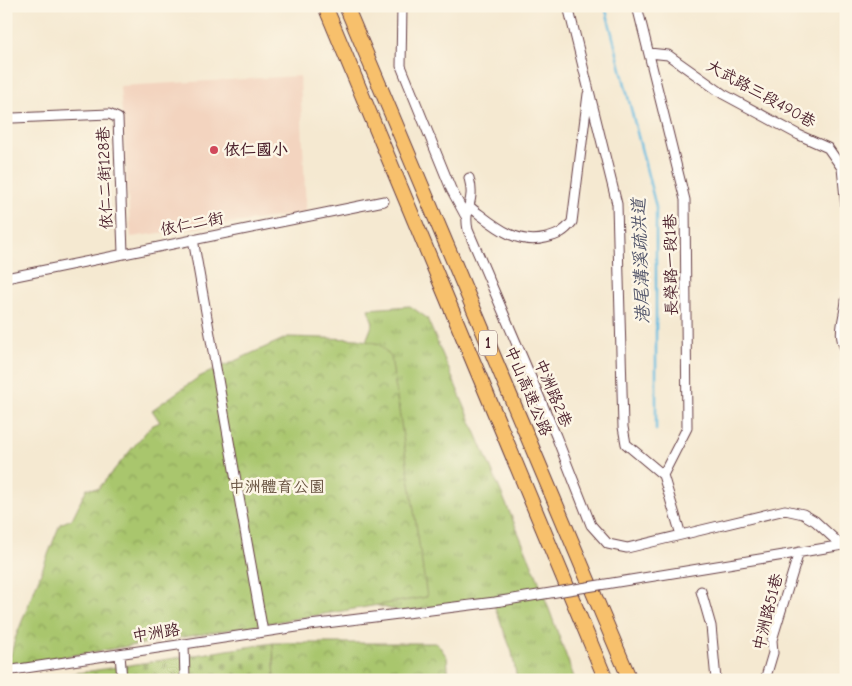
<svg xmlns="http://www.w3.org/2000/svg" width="852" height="686" font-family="'Comic Neue','LXGW WenKai TC',sans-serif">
  <defs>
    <pattern id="grass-tufts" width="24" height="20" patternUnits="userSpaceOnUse" patternTransform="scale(1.25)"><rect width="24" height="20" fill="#a9c66d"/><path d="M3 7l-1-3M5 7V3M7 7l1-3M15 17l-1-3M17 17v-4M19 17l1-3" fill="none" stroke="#8ca05a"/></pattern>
    <pattern id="cemetery-stones" width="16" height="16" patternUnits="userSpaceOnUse" patternTransform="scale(1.25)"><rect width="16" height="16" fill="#a9c66d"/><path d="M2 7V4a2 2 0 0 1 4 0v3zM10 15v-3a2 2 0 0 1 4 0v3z" fill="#8ca05a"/></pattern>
    <pattern id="park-crowns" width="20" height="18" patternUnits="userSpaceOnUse" patternTransform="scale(1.25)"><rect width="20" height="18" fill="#a9c66d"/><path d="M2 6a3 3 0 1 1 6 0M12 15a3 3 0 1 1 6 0" fill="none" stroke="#8ca05a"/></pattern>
  </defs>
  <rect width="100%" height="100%" fill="#fcf5e5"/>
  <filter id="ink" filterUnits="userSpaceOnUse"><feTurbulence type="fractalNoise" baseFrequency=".02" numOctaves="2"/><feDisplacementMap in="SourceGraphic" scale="10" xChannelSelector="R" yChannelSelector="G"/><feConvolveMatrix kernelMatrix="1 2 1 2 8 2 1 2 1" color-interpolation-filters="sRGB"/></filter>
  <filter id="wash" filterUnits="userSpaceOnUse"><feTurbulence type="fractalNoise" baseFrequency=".0096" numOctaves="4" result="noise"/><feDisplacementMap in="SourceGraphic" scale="20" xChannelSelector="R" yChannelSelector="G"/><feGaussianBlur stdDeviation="1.12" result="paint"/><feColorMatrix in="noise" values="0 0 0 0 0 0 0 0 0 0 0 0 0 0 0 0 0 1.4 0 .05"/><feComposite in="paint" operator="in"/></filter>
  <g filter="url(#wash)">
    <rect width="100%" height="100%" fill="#f5e9d1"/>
    <path fill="#f3d4bf" d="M300,76L306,213L131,237L120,86Z"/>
    <path fill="url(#grass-tufts)" stroke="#7a724c" d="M410,306L427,318L538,579L575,680H517L512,652L491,597L402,612L375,605L426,597L366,341L373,323L368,309Z"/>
    <path fill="url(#cemetery-stones)" stroke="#7a724c" d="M273,643L275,680H32Z"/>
    <path fill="url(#park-crowns)" stroke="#7a724c" d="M288,337L358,339L379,344L391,357L427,597L8,666L15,639L60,524L72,519L87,488L98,489L151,426L160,422L152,410L199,377Z
      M273,643H437L447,657L449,680H275Z"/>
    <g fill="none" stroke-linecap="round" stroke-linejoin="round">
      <path stroke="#65bbe1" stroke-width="2.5" d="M605,6L656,207V430"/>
    </g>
  </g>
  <g filter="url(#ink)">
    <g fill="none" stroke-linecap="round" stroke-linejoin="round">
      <defs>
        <path id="minor" d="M402,6L401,66L451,189L465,215
          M568,6L617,204L623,427L626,444L663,475
          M637,6L685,200L687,428L663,475L681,535L785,510L803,514L815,521L841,545
          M649,53L668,55L723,94L799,135L828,148L842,168L846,208
          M13,118L109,114L118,118L123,253
          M469,178C476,203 463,207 468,230L556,436L591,525L608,544L627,548L681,535
          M470,207C493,224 515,246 546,238C558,235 564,232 572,222L588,94
          M193,239L263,632
          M6,278L384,201
          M846,300C845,318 836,333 846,350
          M784,555L843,545
          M701,591L711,626L716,680
          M184,644L185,680
          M120,654L122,680
          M6,671L310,625
          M765,680L773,653L772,640L799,552"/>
        <path id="highway" d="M325,6L606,680
          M346,6L630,680"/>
      </defs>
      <use href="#minor" stroke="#643d44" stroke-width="11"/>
      <use href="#highway" stroke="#643d44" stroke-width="16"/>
      <use href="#minor" stroke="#fff" stroke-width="9"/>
      <use href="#highway" stroke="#f7c06c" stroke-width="14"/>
      <defs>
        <path id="minor-bridge" d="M310,625L495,602L784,555"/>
      </defs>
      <use href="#minor-bridge" stroke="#643d44" stroke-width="11" stroke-linecap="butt"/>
      <use href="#minor-bridge" stroke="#fff" stroke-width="9"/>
    </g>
  </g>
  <circle fill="#d1495b" stroke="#fcf5e5" stroke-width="2" cx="214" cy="150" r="5"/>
  <g text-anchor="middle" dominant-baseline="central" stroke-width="5" stroke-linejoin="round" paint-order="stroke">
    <rect fill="#fcf5e5" stroke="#7f5f63" stroke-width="1" x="479" y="330.5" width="18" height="25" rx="4"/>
    <g font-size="15" font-weight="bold" fill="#4a1f2b">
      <text x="488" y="343">1</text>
    </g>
    <g font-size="16" fill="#4a1f2b" stroke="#fcf5e5">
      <text transform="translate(761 94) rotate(29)">大武路三段490巷</text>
      <text transform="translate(105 178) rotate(-92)">依仁二街128巷</text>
      <text transform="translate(192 224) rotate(-11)">依仁二街</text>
      <text transform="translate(671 265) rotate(-91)">長榮路一段1巷</text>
      <text transform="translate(528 391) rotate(67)">中山高速公路</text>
      <text transform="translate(553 393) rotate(67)">中洲路2巷</text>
      <text transform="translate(768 612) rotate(-76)">中洲路51巷</text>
      <text transform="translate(156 633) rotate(-9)">中洲路</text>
    </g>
    <g font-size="16" font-weight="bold" fill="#4a1f2b" stroke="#fcf5e5" text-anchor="start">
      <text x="224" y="150">依仁國小</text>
    </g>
    <g font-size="16" fill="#66513f" stroke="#fcf5e5">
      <text x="277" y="487">中洲體育公園</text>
    </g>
    <g font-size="18" font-style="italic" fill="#53566b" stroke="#fcf5e5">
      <text transform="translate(641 261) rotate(-92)">港尾溝溪疏洪道</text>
    </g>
  </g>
  <rect width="852" height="686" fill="none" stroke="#fcf5e5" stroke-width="25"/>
</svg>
